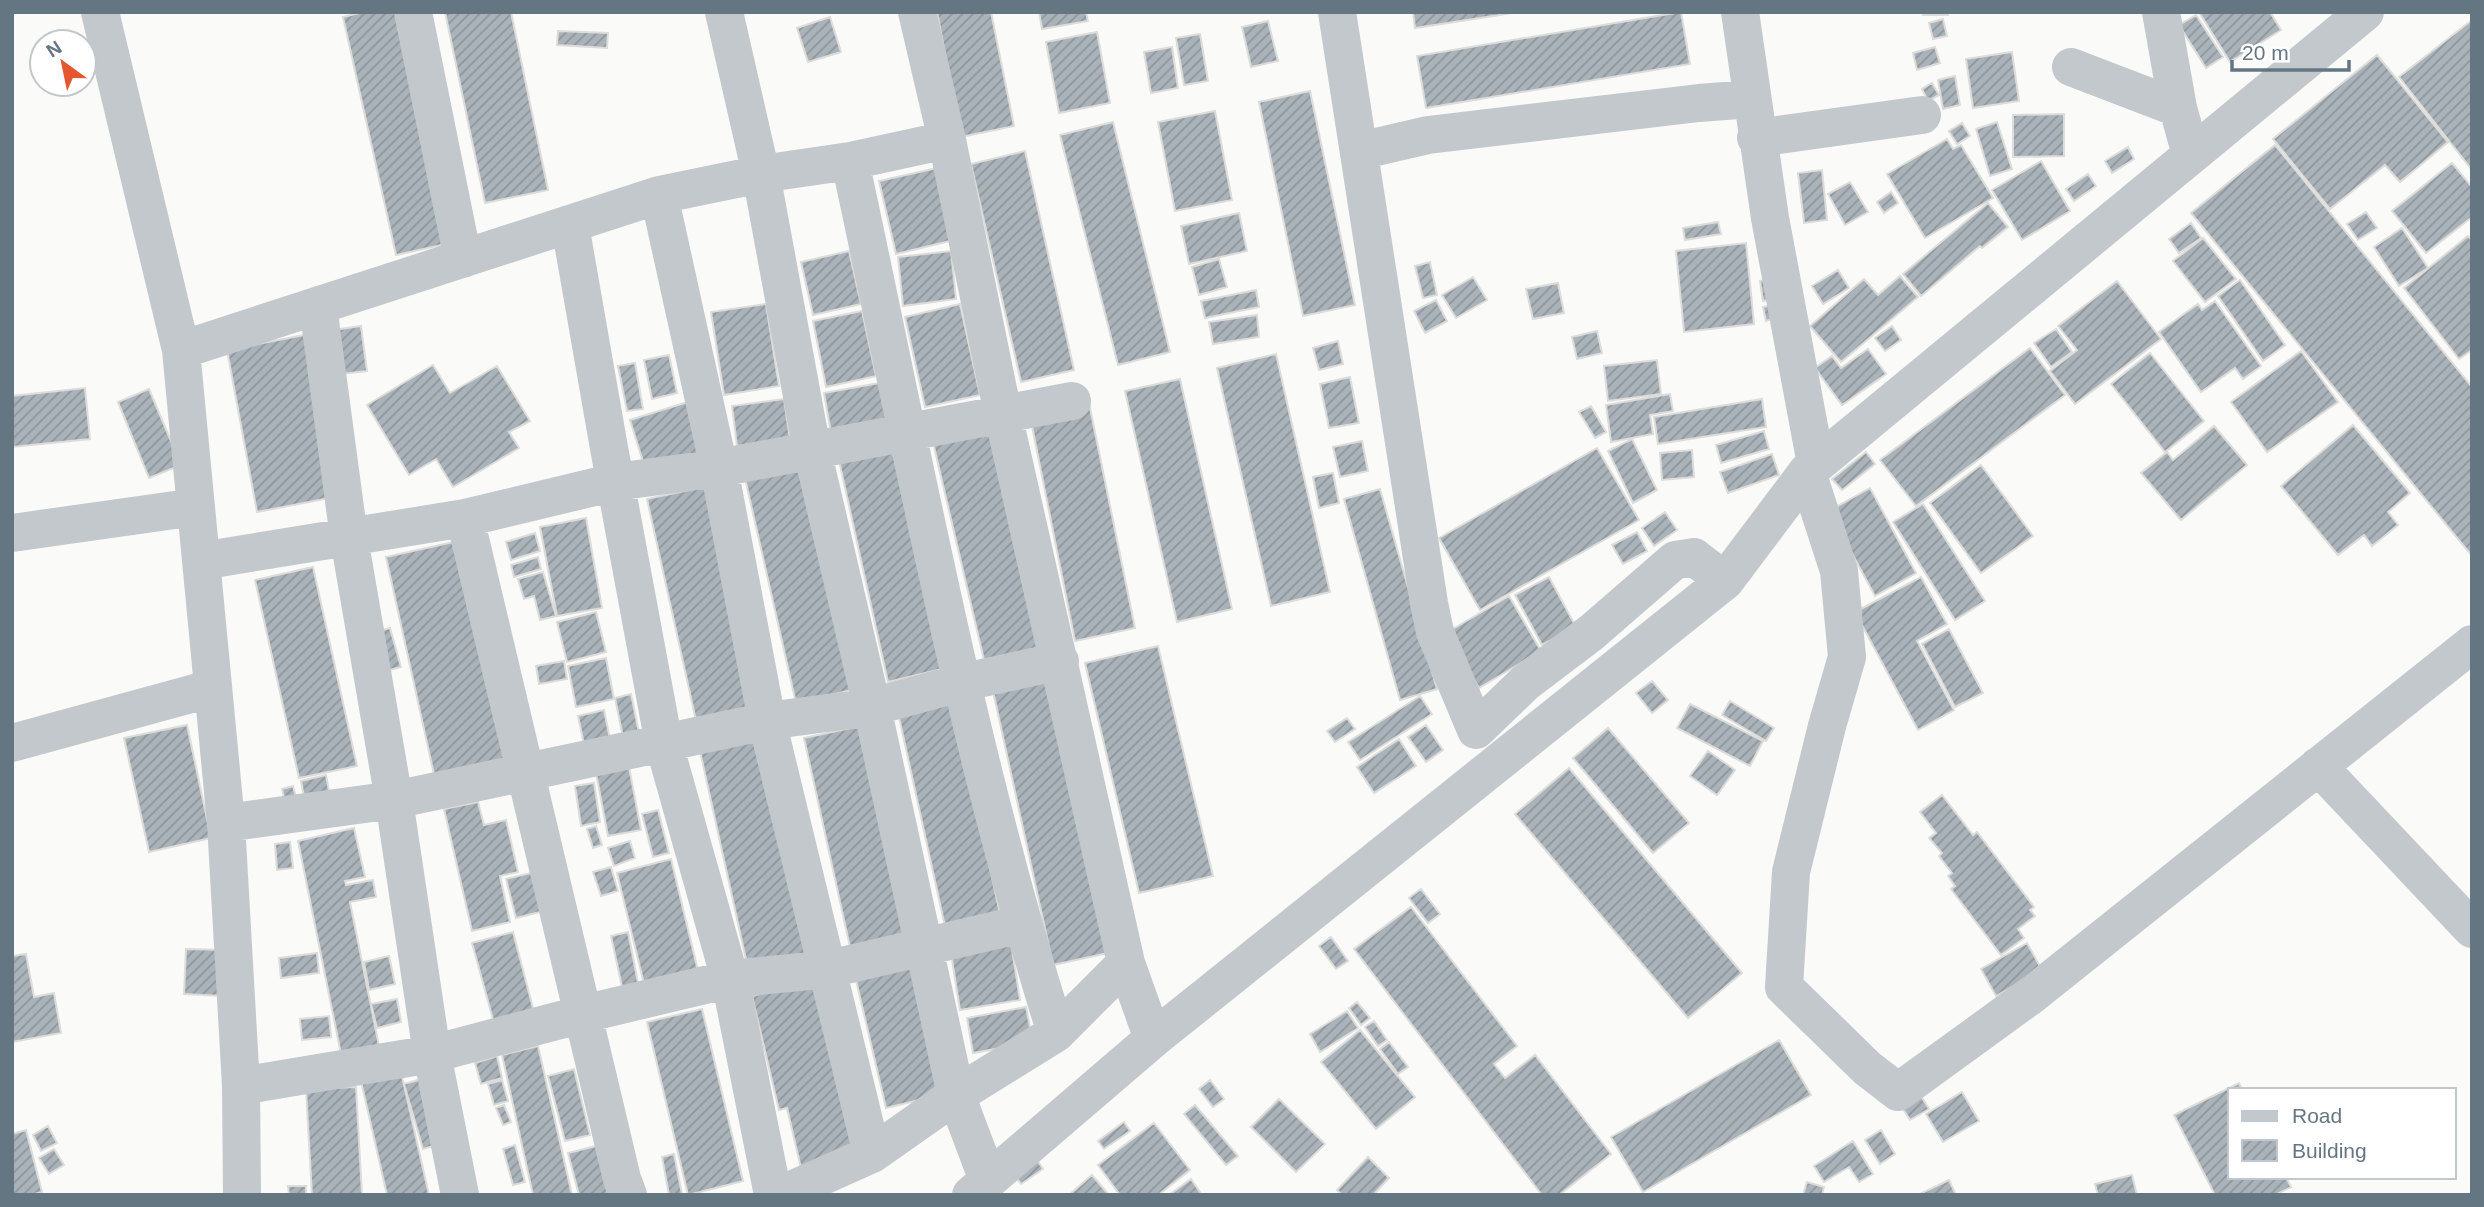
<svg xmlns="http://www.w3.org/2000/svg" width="2484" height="1207" font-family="Arial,sans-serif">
  <defs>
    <pattern id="building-hatch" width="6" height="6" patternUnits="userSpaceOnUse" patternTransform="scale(1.75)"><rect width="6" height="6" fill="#aab3b9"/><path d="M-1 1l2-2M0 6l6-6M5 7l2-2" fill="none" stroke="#8e969c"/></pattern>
  </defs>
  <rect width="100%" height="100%" fill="#fafaf8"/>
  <path fill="url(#building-hatch)" stroke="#dcdcda" stroke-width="2" d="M364,12H400L451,243L396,255L343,17Z
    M445,12H511L548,190L485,203Z
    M937,12H991L1014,126L961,137Z
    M1039,12H1086L1088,21L1042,29Z
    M1413,12H1519L1415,28Z
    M1681,12L1690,64L1426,108L1417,56Z
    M1923,12H1948V15H1923Z
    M2199,12H2270L2281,30L2230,62Z
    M2196,15L2223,57L2206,68L2179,25Z
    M830,17L841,52L808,62L797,28Z
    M1943,19L1947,36L1933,39L1929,23Z
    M2472,20V170L2399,77Z
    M1268,21L1278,61L1251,67L1242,27Z
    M558,31L608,33L607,48L557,45Z
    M1097,32L1110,103L1059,113L1046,42Z
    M1200,34L1208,81L1184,85L1176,38Z
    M1172,47L1178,88L1151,93L1144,52Z
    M1935,47L1940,63L1917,70L1913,53Z
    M2012,52L2019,101L1973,108L1966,59Z
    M2377,55L2448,142L2400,182L2385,165L2330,209L2273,139Z
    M1955,76L1960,105L1943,109L1938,80Z
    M1932,83L1939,95L1928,101L1922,89Z
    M1310,91L1355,305L1303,316L1259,102Z
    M1215,111L1232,200L1175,211L1158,122Z
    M2064,114V156L2013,157V115Z
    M1113,122L1170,352L1118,365L1060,135Z
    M1997,122L2012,169L1990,176L1976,129Z
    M1962,123L1970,136L1957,144L1949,131Z
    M1947,139L1953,149L1961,145L1993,198L1925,238L1887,174Z
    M2275,145L2472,387V556L2191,213Z
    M2128,147L2134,159L2112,173L2105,161Z
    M1025,151L1074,370L1021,382L971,164Z
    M2041,161L2070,211L2022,240L1992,190Z
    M2452,163L2472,187V217L2426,253L2392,211Z
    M937,168L954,240L896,254L879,181Z
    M1822,170L1827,220L1804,223L1798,173Z
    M2088,174L2096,186L2074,201L2066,189Z
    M1850,182L1868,212L1845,225L1828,194Z
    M1891,192L1898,203L1884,213L1877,202Z
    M1988,203L2008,227L1982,248L1980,246L1921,296L1903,274Z
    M2366,212L2377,228L2358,240L2347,224Z
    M1239,213L1247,251L1189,264L1181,226Z
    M1718,222L1721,234L1685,240L1683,228Z
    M2191,223L2201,238L2179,253L2169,239Z
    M2402,228L2428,268L2399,286L2374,247Z
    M2468,236L2472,241V350L2459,359L2404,288Z
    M2203,238L2236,279L2205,302L2173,261Z
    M1746,243L1754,324L1684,332L1676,251Z
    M849,251L861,304L813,315L801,262Z
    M951,251L956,299L903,306L898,257Z
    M1219,259L1227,287L1199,295L1192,267Z
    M1430,262L1437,295L1423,298L1415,266Z
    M1838,270L1849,288L1823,304L1812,286Z
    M1900,276L1918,297L1841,362L1810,326L1864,279L1878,295Z
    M1473,277L1487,300L1456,318L1442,295Z
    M1770,279L1774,299L1763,301L1760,281Z
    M2240,280L2285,345L2263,361L2218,296Z
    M2117,281L2161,339L2075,404L2050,371L2077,350L2058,326Z
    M1558,283L1564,313L1533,319L1526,289Z
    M1256,290L1259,307L1205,318L1201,301Z
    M1436,300L1447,321L1425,333L1414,311Z
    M2215,301L2261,366L2243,379L2235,368L2201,392L2159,332L2198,304L2202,310Z
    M766,304L779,386L724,395L711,312Z
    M960,304L980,395L925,407L905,317Z
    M1775,304L1779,317L1766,321L1763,307Z
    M862,311L876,376L826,387L813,321Z
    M1257,315L1259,337L1213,344L1209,322Z
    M361,326L367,371L332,375L327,331Z
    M1892,326L1901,340L1885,351L1875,338Z
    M2056,329L2072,352L2051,367L2034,343Z
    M1597,331L1602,353L1577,359L1572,337Z
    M304,335L335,497L257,512L227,350Z
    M1338,341L1343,364L1319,370L1313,348Z
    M2030,348L2065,395L1916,506L1880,460Z
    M1868,349L1886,374L1842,405L1815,368L1832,356L1841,368Z
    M2301,351L2338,402L2267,452L2231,402Z
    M2150,353L2204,421L2165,452L2111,384Z
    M1276,354L1330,592L1271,606L1217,368Z
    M669,355L677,393L652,399L644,360Z
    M1657,360L1661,394L1608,401L1604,366Z
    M635,363L643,409L627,411L618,366Z
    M433,365L450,393L497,366L530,421L509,432L519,448L453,487L436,459L409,475L367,405Z
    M1350,377L1359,423L1329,428L1320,384Z
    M1180,379L1232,609L1177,622L1125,391Z
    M885,382L892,423L831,433L824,393Z
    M85,388L90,439L12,447V396Z
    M149,389L181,465L149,478L118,402Z
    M1670,394L1673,411L1650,415L1653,434L1611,442L1606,405Z
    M784,399L790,439L737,446L732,406Z
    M1762,399L1766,427L1658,444L1654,417Z
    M691,401L707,451L646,471L630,420Z
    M1089,403L1135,628L1075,641L1030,416Z
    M1591,406L1606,432L1595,438L1579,412Z
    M990,425L1042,647L984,660L932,438Z
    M2353,425L2410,493L2388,512L2398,525L2372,546L2364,535L2338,555L2281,486Z
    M2214,426L2247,465L2181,520L2141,473L2167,452L2173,460Z
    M1764,431L1769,449L1721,463L1716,445Z
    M1632,439L1657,490L1633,503L1608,451Z
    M1362,441L1368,471L1340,477L1333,447Z
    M891,444L942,669L888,682L838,456Z
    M1597,448L1639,520L1480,610L1439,538Z
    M1692,450L1694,477L1662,480L1660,453Z
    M1866,452L1875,464L1842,490L1832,479Z
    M1772,454L1779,475L1728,493L1720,472Z
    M805,464L856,689L796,703L745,478Z
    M1981,465L2033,536L1981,573L1930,503Z
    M1333,473L1339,503L1319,508L1313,477Z
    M708,486L758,712L697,725L647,499Z
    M1870,488L1916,573L1875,596L1829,511Z
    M1380,489L1437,689L1400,700L1344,499Z
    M1923,504L1985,601L1955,620L1893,522Z
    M1665,512L1677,530L1654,546L1642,528Z
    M586,518L602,608L557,616L540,527Z
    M1637,532L1647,551L1623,564L1612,545Z
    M535,533L540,551L511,560L506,542Z
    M467,539L516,761L435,779L386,557Z
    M538,557L541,569L514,577L511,565Z
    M313,567L357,766L299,778L255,580Z
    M543,572L556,616L540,620L534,596L524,599L518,579Z
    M1549,577L1576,627L1542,645L1515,595Z
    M1921,577L1947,624L1917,641L1954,710L1918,730L1855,612Z
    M1509,596L1541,651L1479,688L1446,633Z
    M596,612L606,652L567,662L557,622Z
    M390,628L401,667L382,672L372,633Z
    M1949,629L1983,693L1955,707L1922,644Z
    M1158,646L1213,876L1139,893L1085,663Z
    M606,658L614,699L576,707L568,666Z
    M564,661L567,679L539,684L536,666Z
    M1046,669L1108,953L1053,965L991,682Z
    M1652,681L1668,700L1652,713L1636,693Z
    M631,694L640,738L624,742L615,698Z
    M952,695L1001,918L946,931L897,708Z
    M1420,696L1432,714L1360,760L1348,742Z
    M1730,701L1774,728L1766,741L1722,715Z
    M1690,704L1763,741L1750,766L1677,728Z
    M604,710L611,744L585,749L578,716Z
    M1347,718L1355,729L1335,742L1327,731Z
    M187,725L211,838L149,852L124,738Z
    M865,725L910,933L850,947L804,738Z
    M1426,725L1443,750L1426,762L1408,737Z
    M1608,728L1689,823L1653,853L1573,758Z
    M764,737L812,959L749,973L700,751Z
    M1399,739L1416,766L1374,793L1357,767Z
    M1708,751L1735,770L1717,795L1690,776Z
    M629,767L641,830L608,836L596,773Z
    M1569,768L1742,973L1688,1018L1515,814Z
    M326,775L331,802L306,807L301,781Z
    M594,783L600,822L581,826L575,786Z
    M293,786L298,804L286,807L282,789Z
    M1942,795L1973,835L1977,832L2034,907L2030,910L2035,916L2018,929L2024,938L2001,955L1951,889L1955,886L1948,876L1952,873L1939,856L1942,853L1929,838L1936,833L1920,812Z
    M478,802L484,825L506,820L518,872L500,876L510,922L472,931L444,809Z
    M658,810L669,853L653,857L642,814Z
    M596,826L602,845L593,848L587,829Z
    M354,828L365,877L345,881L346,885L373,880L376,897L350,902L379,1046L341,1054L298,841Z
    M630,841L635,858L614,866L608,848Z
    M290,842L293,868L277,870L275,844Z
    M671,859L700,979L646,992L617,873Z
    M611,867L618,891L601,896L593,872Z
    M535,872L544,911L516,918L506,879Z
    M1421,889L1440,914L1428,923L1409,898Z
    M1411,907L1517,1046L1494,1064L1505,1078L1535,1055L1611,1154L1559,1195H1542L1354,949Z
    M513,932L534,1012L494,1023L472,943Z
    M628,932L640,993L624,996L611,936Z
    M1010,937L1020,1000L960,1010L950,947Z
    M1331,937L1348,961L1336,969L1319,946Z
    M2027,943L2042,970L1996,996L1981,969Z
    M186,949L225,950L223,996L184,994Z
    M317,953L319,973L281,978L279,958Z
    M26,954L34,997L54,993L61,1033L12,1042V956Z
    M389,956L395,984L369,990L364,962Z
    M915,965L944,1094L886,1108L856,980Z
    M820,980L861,1154L801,1168L787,1108L779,1110L752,996Z
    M397,999L401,1022L377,1028L371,1004Z
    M1357,1002L1370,1018L1361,1025L1349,1008Z
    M1026,1007L1033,1042L973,1053L967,1018Z
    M702,1009L743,1181L688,1195L647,1022Z
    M1347,1011L1358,1028L1320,1052L1310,1034Z
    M329,1016L331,1037L302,1040L300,1019Z
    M1374,1021L1387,1040L1378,1046L1365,1027Z
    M1360,1030L1415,1097L1376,1129L1321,1062Z
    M1779,1040L1811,1095L1643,1192L1611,1137Z
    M1389,1042L1408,1067L1398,1074L1380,1049Z
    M538,1046L572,1195H533L502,1055Z
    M497,1056L502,1078L481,1084L475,1063Z
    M574,1069L590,1135L565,1141L548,1076Z
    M401,1072L429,1195H387L361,1081Z
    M425,1078L444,1143L423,1149L404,1084Z
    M502,1080L508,1101L494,1105L488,1084Z
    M1210,1080L1224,1099L1213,1107L1199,1089Z
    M2239,1083L2242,1090H2230V1177H2286L2291,1187L2275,1195H2215L2174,1115Z
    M356,1087L362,1195H312L306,1089Z
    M1962,1092L1979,1121L1943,1142L1926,1114Z
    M1919,1093L1929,1109L1910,1120L1900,1104Z
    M1279,1099L1325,1144L1296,1172L1251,1127Z
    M504,1105L511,1122L503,1125L496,1108Z
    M1195,1105L1238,1156L1226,1165L1184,1114Z
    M1124,1122L1130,1131L1104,1149L1098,1141Z
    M1154,1123L1190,1170L1158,1195H1120L1098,1165Z
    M48,1126L57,1143L41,1151L33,1135Z
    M26,1130L42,1192L31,1195H12V1134Z
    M1881,1130L1895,1154L1880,1164L1865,1140Z
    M1853,1141L1873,1174L1859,1182L1849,1167L1824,1182L1814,1166Z
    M515,1145L525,1182L513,1185L503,1149Z
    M596,1146L608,1194L579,1195L568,1153Z
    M54,1149L64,1165L49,1174L39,1158Z
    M674,1154L682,1194L669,1195L662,1157Z
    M1035,1157L1043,1169L1021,1184L1013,1173Z
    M1368,1157L1389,1178L1373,1195H1342L1337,1190Z
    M1092,1175L1109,1195H1069Z
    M2132,1175L2137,1195H2098L2095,1184Z
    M1191,1179L1202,1195H1169Z
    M1949,1180L1956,1195H1918L1924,1192Z
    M1807,1182L1824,1187L1822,1195H1803Z
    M288,1186H306V1195H289Z"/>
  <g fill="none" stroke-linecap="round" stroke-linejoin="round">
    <path stroke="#c3c8cc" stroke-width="38" d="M100,12L181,350L226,823L241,1086L242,1195
      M413,12L463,259
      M724,12L761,174L812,450L872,707L956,1095L988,1180
      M917,12L947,140L1003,414L1126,963L1153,1039
      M1337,12L1429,603L1435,632L1476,730L1526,682L1592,632L1675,560L1694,557L1725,581
      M1740,12L1770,218L1816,464
      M2161,12L2178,108L2191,155
      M2071,67L2178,108
      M1756,138L1922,115
      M1359,151L1428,135L1699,103L1751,99
      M850,161C913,453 966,747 1056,1033
      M659,195L719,468L767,721L872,1154
      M570,225L609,448L664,744L730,979L773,1195
      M318,306L349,538L394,800L432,1054L460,1195
      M181,350L659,195L761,174L850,161L947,140
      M1807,472L1839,571L1847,657L1827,726L1791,872L1784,987L1867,1068L1898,1092L2033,994L2472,644
      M465,518L622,1179L628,1195
      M12,533L196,507
      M201,561L465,518L615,482L719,468L1072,401
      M12,743L213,688
      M2318,766L2472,929
      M226,823L394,800L767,721L872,707L960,683L1060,661
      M241,1086L432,1054L583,1014L730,979L829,969L1022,924
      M780,1195L872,1154L956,1095L1056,1033L1126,963
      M971,1195L1153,1039L1725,581L1807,472L2365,12"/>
  </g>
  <rect width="2484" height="1207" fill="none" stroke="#657683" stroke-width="28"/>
  <rect x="2228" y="1088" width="228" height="91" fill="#ffffff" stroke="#c1c8cd" stroke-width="2"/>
  <rect x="2242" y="1111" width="35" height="10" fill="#c3c8cc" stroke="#c1c8cd" stroke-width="2"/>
  <text x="2292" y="1123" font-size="21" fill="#657683">Road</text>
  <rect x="2242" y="1140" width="35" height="21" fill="url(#building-hatch)" stroke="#c1c8cd" stroke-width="2"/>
  <text x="2292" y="1158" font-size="21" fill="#657683">Building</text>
  <g transform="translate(63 63) rotate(327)"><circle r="33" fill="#ffffff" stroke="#c1c8cd" stroke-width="2"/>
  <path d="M0-5L12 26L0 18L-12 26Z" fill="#e4572e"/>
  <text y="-10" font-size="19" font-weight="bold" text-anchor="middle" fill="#657683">N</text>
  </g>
  <path d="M2232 60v10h117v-10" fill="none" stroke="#657683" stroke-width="3.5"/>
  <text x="2242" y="60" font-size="21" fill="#657683" stroke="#ffffff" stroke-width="5" paint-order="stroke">20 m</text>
</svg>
